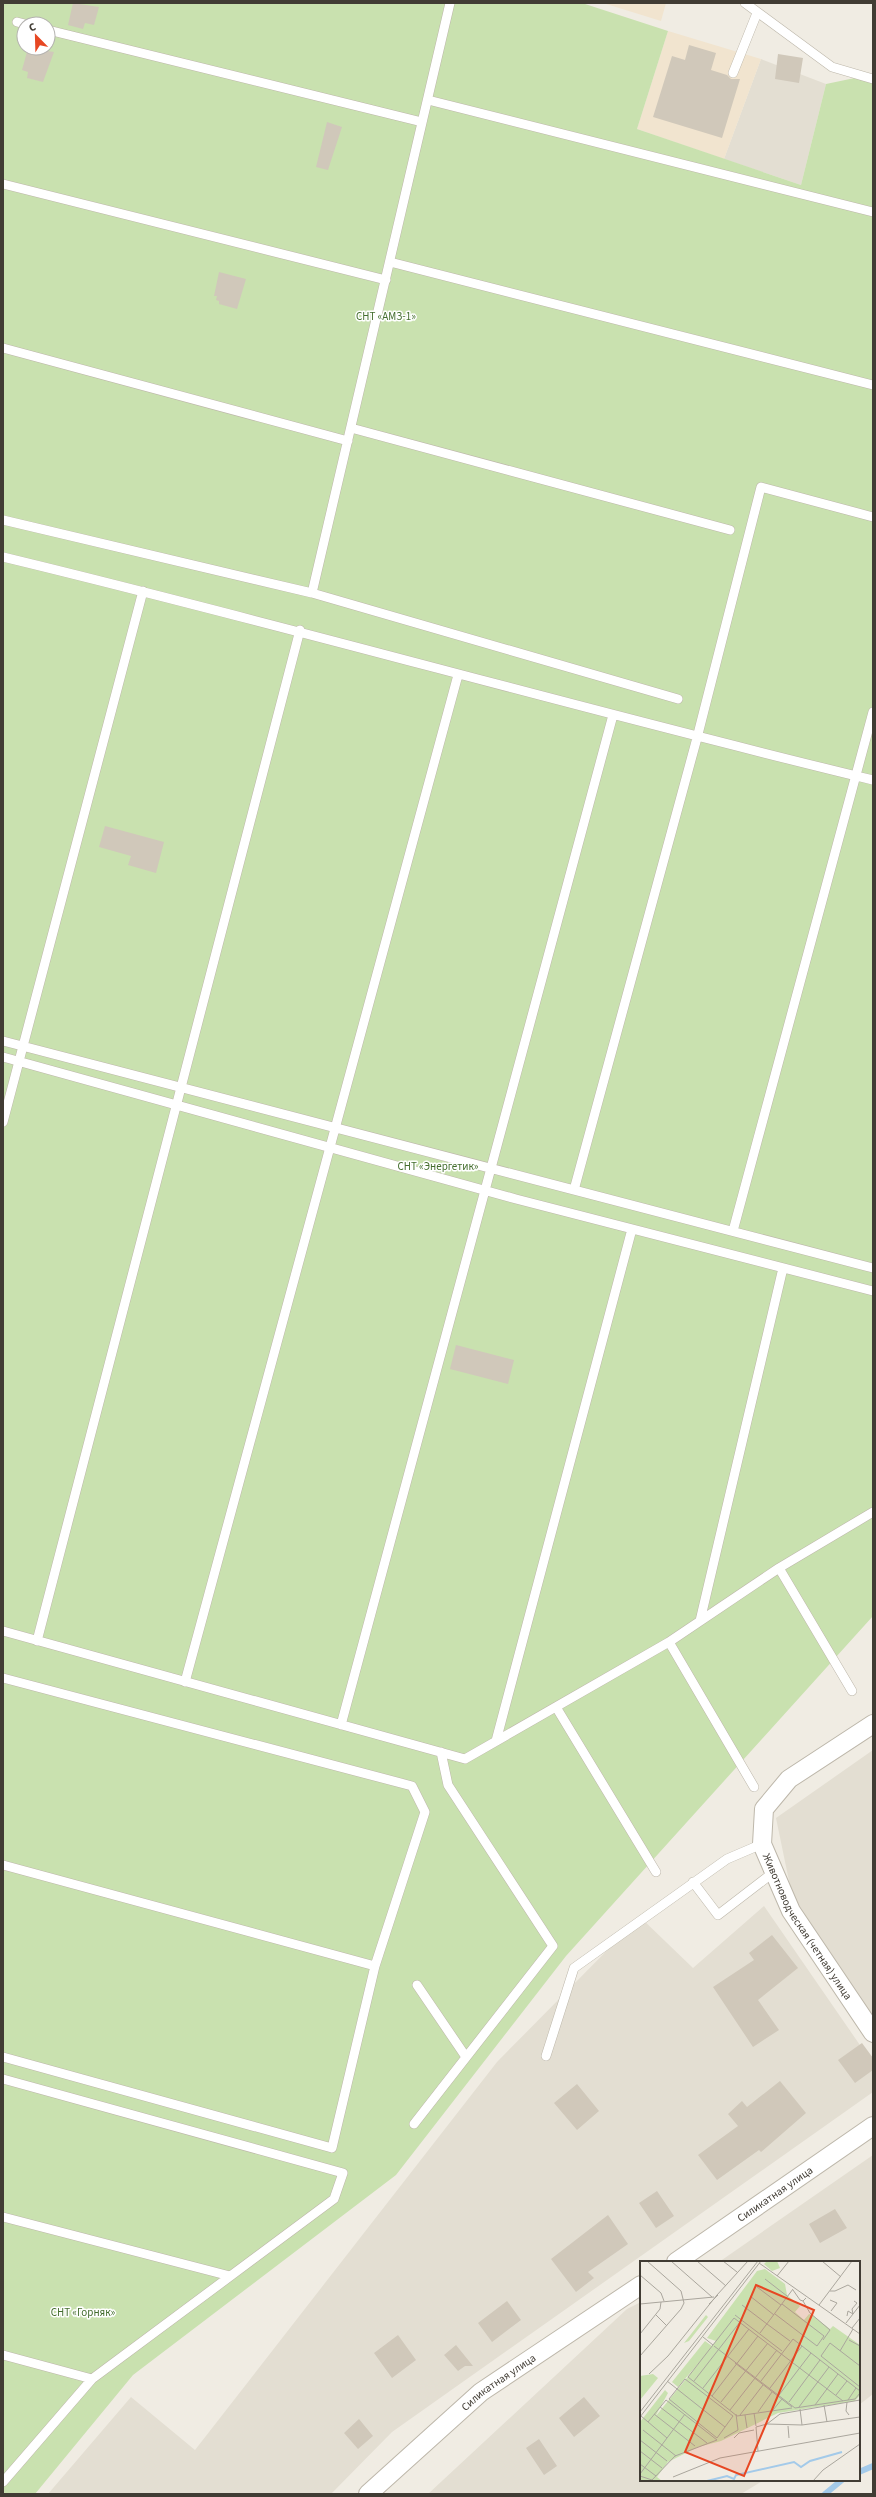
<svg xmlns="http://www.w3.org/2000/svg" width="876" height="2497" font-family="'Source Sans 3',sans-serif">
  <rect width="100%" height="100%" fill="#f0ece3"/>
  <path fill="#e3ded2" d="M761,59L826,84L801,185L724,159Z
    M873,1750V2022L794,1905L776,1818Z
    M764,1906L873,2064V2092L392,2432L331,2494H48L131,2397L195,2450L497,2062L640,1917L693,1968Z
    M873,2155V2394L859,2405V2262H719Z
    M641,2302V2480H764L741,2494H428L627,2309Z"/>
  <path fill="#f1e4cf" d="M603,3H666L661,21Z
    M668,31L761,59L724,159L637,129Z"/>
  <path fill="#c9e1af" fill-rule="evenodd" d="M3,3H582L668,31L637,129L801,185L826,84L869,75L873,76V1616L566,1956L396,2175L133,2375L35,2494H3ZM24,24H48V48H24Z"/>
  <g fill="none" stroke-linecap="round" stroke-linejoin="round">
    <path stroke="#a3cae9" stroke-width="6" d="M859,2472L873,2466
      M825,2494L842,2480"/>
  </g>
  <path fill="#d0c8ba" d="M73,3L99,7L94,25L85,23L83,29L68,25Z
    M689,45L716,53L711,70L727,75L731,79H740L722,138L653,117L672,56L685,60Z
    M28,48L54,52L43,82L27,78L28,72L22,70Z
    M778,54L803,58L799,83L775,79Z
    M327,122L342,127L328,170L316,167Z
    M219,272L246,279L237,309L219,304V301L216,300L217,296H214Z
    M105,826L164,842L156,873L128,865L131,856L99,847Z
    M456,1345L514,1360L508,1384L450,1369Z
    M772,1935L798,1968L758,2000L779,2030L753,2047L713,1987L754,1960L749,1953Z
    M862,2043L873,2058V2070L855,2083L838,2060Z
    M780,2081L806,2113L761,2152L759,2150L717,2180L698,2155L738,2126L728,2114L742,2101L747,2107Z
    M577,2084L599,2111L577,2130L554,2103Z
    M657,2191L674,2216L656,2228L639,2203Z
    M835,2209L847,2228L820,2243L809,2224Z
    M608,2215L628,2244L588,2272L594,2278L576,2292L551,2259Z
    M507,2301L521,2320L492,2342L478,2323Z
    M398,2335L416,2360L392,2378L374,2353Z
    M456,2345L473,2366H465L458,2371L444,2355Z
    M584,2397L600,2416L574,2437L559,2418Z
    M359,2419L373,2436L358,2449L344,2433Z
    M539,2439L557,2466L544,2475L526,2448Z"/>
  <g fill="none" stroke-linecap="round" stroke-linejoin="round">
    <defs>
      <path id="service" d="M745,3L832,67L873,79
        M17,22L25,24
        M48,30L422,122
        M733,73L757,13
        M428,100L873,212
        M3,184L386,280
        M390,262L873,385
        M3,348L348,441
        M351,428L730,530
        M3,520L312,593L678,699
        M3,557C294,627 582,710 873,780
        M312,593L450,3
        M3,1041L873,1268
        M3,1057L516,1199L873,1291
        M3,1122L143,591
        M574,1190L697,738L761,487L873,517
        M733,1231L873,712
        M779,1568L852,1691
        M700,1621L783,1268
        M3,1631L465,1759L669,1642L779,1568L873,1512
        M37,1641L300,630
        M669,1642L754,1787
        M3,1678L412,1786L425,1812L375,1966L332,2148L3,2057
        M185,1682L458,675
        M556,1707L656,1872
        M341,1725L613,715
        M496,1741L632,1229
        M3,1865L375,1966
        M693,1882L718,1915L774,1872
        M417,1985L466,2057
        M546,2056L574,1968L727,1859L762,1844
        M3,2079L343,2173L334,2199L92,2379L3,2482
        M414,2124L553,1946L448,1785L441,1752
        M3,2217L230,2276
        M3,2355L92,2379"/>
      <g id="minor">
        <path id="s1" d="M873,1724L789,1779L764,1809L762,1844L791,1911L873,2033"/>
        <path id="s2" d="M676,2262L873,2126"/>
        <path id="s3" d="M368,2494L481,2392L641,2285"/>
      </g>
    </defs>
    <use href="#service" stroke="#bdb7aa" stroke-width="10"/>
    <use href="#minor" stroke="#bdb7aa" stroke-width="20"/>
    <use href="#service" stroke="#fff" stroke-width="9"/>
    <use href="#minor" stroke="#fff" stroke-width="18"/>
  </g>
  <g text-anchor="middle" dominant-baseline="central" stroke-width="3" stroke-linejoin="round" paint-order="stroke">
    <g font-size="11" fill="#436d2d" stroke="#fff">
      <text x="386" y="316">СНТ «АМЗ-1»</text>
      <text x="438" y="1166">СНТ «Энергетик»</text>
      <text x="83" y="2312">СНТ «Горняк»</text>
    </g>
    <g font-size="11" fill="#413c34" stroke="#fff">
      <text stroke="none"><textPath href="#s1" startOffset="269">Животноводческая (четная) улица</textPath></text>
      <text stroke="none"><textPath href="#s2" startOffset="120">Силикатная улица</textPath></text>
      <text stroke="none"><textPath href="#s3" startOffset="172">Силикатная улица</textPath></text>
    </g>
  </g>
  <g transform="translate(640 2261)">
    <rect width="220" height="220" fill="#f0ece3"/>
    <path d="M127,0H137L140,7L132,10L124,3ZM125,8L145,23L147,34L160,45L155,51L164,59L169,53L172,54L190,68L193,65L220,84V134L215,140L138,152L81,180L58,186L28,201L17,216L22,220H0V161L25,129L28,132L15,156L64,96L38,126L32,121L65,80L72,85L76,80L67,77L117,10ZM66,54L68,56L49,80L44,82ZM13,113L18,117L0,139V115Z" fill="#c9e1af"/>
    <path fill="none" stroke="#a3cae9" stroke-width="2" d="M11,220H28M67,220L87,215L94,218L96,214L154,201L161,206L170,200L202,191"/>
    <path fill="none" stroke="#aaa69d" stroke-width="1" d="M31,0L72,36M57,0L86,25M83,0L97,11M182,0L201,16M119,2L220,73M0,14L21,32L24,40M137,15L149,0M125,18L147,35M117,26L141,44M153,29L160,39L163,40L166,37M190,30H195L208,24L216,29M110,35L134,54M190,39L197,42L191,50M163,40L170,52L190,69L183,79M0,43L74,36M69,43L78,34M102,44L127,63M179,44L212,0M135,53L177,85L184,75L142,43M16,54L27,65M95,54L142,90M207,55L208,50L213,53L212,48L217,42L214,40M206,62L220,44M127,63L150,80M212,67L220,57M120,72L153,28M0,73L20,48L21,41M63,76L73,84M209,79L220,85M74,85L155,147L215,138L220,132M200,90L213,68M0,95L41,48L44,42L41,30L7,0M95,102L152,146M220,105L190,82L181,95L220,126M9,113L28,95L77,34L108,0M45,118L93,155L77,177L29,138ZM27,120L85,166M54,120L100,61M121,120L153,78L220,130M63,127L109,68M130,127L162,85M139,134L171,92M196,134L207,120M72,135L118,75M208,139L216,127M81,141L128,82M149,141L180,99M207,141L206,150L209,154M175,144L198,113M184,144L187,161M20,146L67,182M159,146L189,106M152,147L97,155L48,116L94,57L203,140M160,148L162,164M90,149L137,89M133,149L142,138M0,151L118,0M118,151L132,131M114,152L116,165M14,153L55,185M100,154L123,124M105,154L107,167M1,155L27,177M0,156L121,0M127,163L162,164L220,156M148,165L149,177M3,169L36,195M84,177L98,169L96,153M94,177L99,172L114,169M0,179L27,200M0,190L22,207M118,190L116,166L127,163L140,153L220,139M0,203L16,215M0,213L45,153M0,215L12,219L35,195L77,179L26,139L8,161M33,216L80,197L220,172M173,220L183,209L220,183"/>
    <path fill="#e74723" fill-opacity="0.15" stroke="#e74723" stroke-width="2" d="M116,24L174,49L104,215L45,191Z"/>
    <rect width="220" height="220" fill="none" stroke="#413c34" stroke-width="2"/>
  </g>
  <rect width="876" height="2497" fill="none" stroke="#413c34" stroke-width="8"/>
  <g transform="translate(36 36) rotate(337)"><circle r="19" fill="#ffffff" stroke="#b3b1ae"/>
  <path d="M0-3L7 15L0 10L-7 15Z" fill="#e74723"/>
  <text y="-6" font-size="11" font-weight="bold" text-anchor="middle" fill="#413c34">С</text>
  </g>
</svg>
